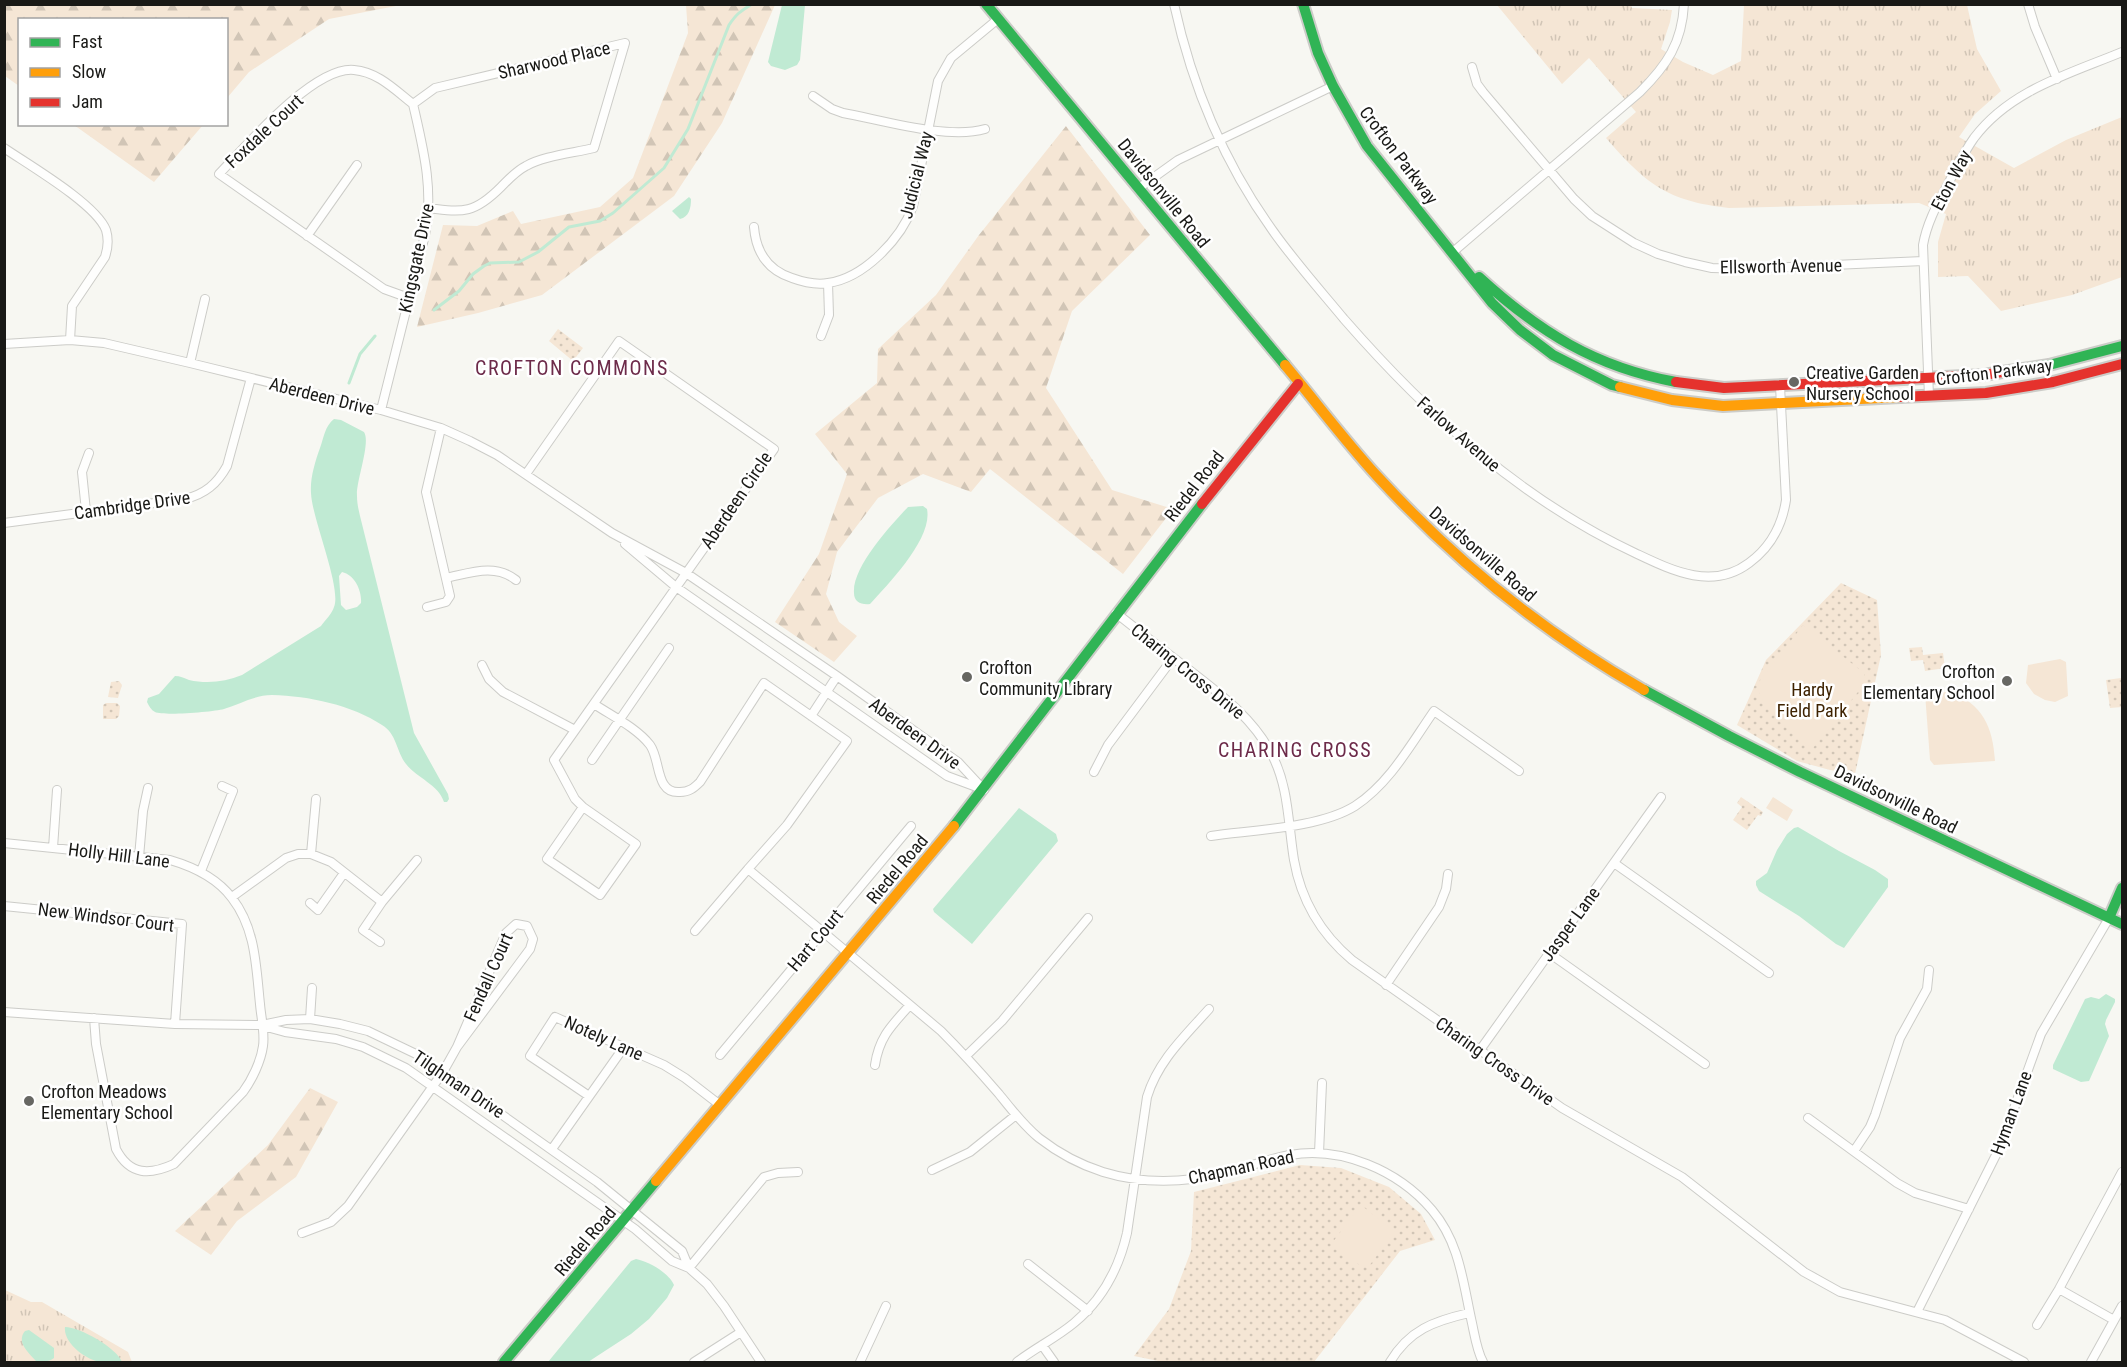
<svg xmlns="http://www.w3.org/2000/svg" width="2127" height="1367" font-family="'Roboto Condensed',sans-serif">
  <defs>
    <pattern id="grass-tufts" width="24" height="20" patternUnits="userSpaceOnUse" patternTransform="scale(1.5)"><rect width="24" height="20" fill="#f5e6d5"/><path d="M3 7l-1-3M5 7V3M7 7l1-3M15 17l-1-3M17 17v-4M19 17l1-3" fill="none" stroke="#d1c5b6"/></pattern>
    <pattern id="forest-firs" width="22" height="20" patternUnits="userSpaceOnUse" patternTransform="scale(1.5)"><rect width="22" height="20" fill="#f5e6d5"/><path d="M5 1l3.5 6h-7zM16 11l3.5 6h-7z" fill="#d1c5b6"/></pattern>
    <pattern id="park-dots" width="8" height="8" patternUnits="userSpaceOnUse" patternTransform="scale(1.5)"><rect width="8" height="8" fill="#f5e6d5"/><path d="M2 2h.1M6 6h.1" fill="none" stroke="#d1c5b6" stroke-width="1.8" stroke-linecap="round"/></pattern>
  </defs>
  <rect width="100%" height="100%" fill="#f7f7f2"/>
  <path fill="url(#grass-tufts)" d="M1630,4L1632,8L1672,10L1670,22L1661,49L1683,62L1713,75L1741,61L1744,5H1967L1977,49L2001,91L1975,114L1959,137L2014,168L2066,140L2122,117V277L2072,295L2001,311L1968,276L1938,277V242L1946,214L1919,203L1729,208C1667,201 1646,184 1606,138L1636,112L1589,58L1562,84L1497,5Z
    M5,1290L31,1302H42L128,1352L132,1362H5Z"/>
  <path fill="url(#forest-firs)" d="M5,4H401V5L329,19L249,72L227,98L226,20H20L19,86L5,76Z
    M686,5H775L722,123L674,196L542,295L478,313L417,327L443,225L477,226L513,211L521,224L600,207L633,178L688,33Z
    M74,125H203L154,182Z
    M1066,126L1150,235L1072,311L1046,388L1112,490L1173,509L1123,574L990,469L971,492L923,474L878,498L837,552L826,594L839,622L857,636L834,662L775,622L819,554L847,474L815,434L877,383L878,349L936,295L979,235Z
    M310,1088L338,1102L296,1177L237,1221L211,1255L175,1231L268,1145Z"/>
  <path fill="url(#park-dots)" d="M558,329L583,348L573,361L549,341Z
    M1841,583L1877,600L1881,655L1855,774L1830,770L1797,761L1737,725L1766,660Z
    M1922,647L1923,655L1943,653L1945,668L1925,671L1923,660L1911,661L1909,648Z
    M2121,678L2122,707L2110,708L2106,680Z
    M119,681L122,685L118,698L108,697L111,682Z
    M106,703H117L120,706L119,716L116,719H103V705Z
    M1741,797L1763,812L1761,816L1758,815L1747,830L1733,820L1742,807L1737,803Z
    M1300,1165L1341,1168L1389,1187L1421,1214L1435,1240L1400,1251L1314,1362H1163L1134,1356L1169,1309L1191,1251L1194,1192Z"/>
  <path fill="#f5e6d5" d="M1803,625L1864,673L1866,682L1813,748C1797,739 1754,703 1758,683Z
    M2060,659L2066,662L2068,696L2055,702L2045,700L2034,694L2026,683L2028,665Z
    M1949,692C1983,703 1993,728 1995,761L1934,765L1930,760L1925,693Z
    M1773,797L1793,810L1787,821L1766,808Z
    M1361,1205L1395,1232L1369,1266L1362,1267L1332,1243Z"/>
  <path fill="#c0ead3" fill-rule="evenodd" d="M782,5H805L800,60L797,65L785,70L771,66L768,62Z
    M689,197L691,199C691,208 689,217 680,219L672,211Z
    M334,419L341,420L364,432C371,443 356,481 357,496C357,504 359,512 361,520L414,733L448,794L449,799L447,802H444C438,784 418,779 406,764C396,751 397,734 382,725C352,705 309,696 272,695C255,695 240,704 224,709C213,712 164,716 155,712C151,710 149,706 147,702L148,698L159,694L175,676C180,676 184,678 189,680C207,684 225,682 242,675L321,626C325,620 332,614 334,607C342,588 312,519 311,493C310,478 315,462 320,448C324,437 325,426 334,419ZM342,572C355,575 362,591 361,603L357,607L346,610L341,605L339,576Z
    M923,506L927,509C933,538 889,583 870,604C861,605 854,602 854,593C852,567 891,525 908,507Z
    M1019,808L1056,834L1058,841L972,944L934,912L933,909Z
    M1798,827L1839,851L1875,870L1888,879V887L1844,948L1836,944L1799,916L1759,891L1756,885V881L1767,873L1777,850L1787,834L1794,828Z
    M2106,994L2115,999V1002L2106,1020L2105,1024L2109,1036L2089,1081L2081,1082L2053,1069V1065L2085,999L2091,997L2099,999Z
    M636,1259C648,1261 669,1273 674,1285L667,1298L649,1319L631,1334L588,1362H548L631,1261Z
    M65,1327C80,1327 117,1348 122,1362C116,1363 108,1363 102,1362C87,1361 63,1343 65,1327Z
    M29,1330L54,1348V1358C49,1362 43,1362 36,1361C28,1352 16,1342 25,1331Z"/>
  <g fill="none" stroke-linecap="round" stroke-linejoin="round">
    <path stroke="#c0ead3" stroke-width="3" d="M434,310L459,291L473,274L484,266L490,263L519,262L538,252L569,227L600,221L613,213L664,168L688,129L729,25C737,13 741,11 752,4
      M349,383L360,354L375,336"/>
    <defs>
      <path id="street" d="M1174,4C1192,86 1224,163 1273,231C1295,262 1320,290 1344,319C1427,414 1520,499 1635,553C1671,570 1712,591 1749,563C1771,547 1782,526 1786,500L1780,386
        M2028,4L2035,27L2057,79
        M1472,67L1477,84L1483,92L1574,199L1592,216L1634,243L1658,254L1685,262L1712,268L1746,269L1923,261
        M813,96L832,109L843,113C882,120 948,140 985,129
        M413,104L435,88L625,43L594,148C574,153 543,156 526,166C516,171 509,179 501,187C475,213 464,213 429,208
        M4,148C29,165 96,204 106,230C109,240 108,248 105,257L72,306L70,340
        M1139,188L1178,160L1333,86
        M754,227C756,252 767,270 792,278C803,282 816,285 828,283C864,278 901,239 913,206L938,81L951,58L998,19
        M307,236L357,165
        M1453,252L1640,92C1667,65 1682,43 1684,4
        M409,298L384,289L219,174C246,146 314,66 354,70C378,72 395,90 413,104
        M821,336L829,315L828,283
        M4,344L70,340L104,343L190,363L381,410L441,428L470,441L497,455L612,533L686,573L837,676L958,762L984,790
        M190,363L205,299
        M1929,396L1923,245C1927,222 1938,203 1949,182C1957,167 1964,152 1974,138C2010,90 2069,74 2122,52
        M381,410L425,235C434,189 423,148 413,104
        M526,474L619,341L774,449L554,760L575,799L583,807L636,844L600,895L547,859L583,807
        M86,511L82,472L89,453
        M4,523L185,499C205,494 217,484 227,466L251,378
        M625,544L676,587L947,776L982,789
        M446,578C470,573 495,563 516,580
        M427,607L446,602L450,596L426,492L441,428
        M1116,613C1140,632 1164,651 1188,669C1220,694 1252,717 1271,753C1289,786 1288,824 1294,860C1301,900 1320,933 1352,960L1562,1108L1682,1177L1804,1272L1840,1292L1945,1320L2024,1362
        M482,665L489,679L503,692L575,730
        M594,704C612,716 637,728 650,745C661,760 655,794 680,792C689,792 694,788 700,782L764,683L847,741L787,825L748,869L941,1031C961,1051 980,1072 999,1094C1011,1109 1024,1126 1039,1138C1057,1152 1081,1165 1103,1172C1142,1184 1185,1183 1224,1173C1246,1168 1267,1159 1290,1155C1341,1146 1398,1170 1432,1210C1460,1243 1463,1283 1472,1323C1475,1337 1477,1351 1483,1362
        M811,716L837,676
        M592,760L669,648
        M1094,772L1108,745L1173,658
        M1211,836C1253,830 1320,828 1355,806C1390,783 1411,744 1434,711L1519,771
        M4,843L170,860C194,867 217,878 232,898C256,929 256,967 260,1004C261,1017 265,1033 263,1046C261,1061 252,1080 243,1092L174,1164C150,1175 130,1176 116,1149L96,1044L94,1018
        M53,848L57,790
        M311,854L316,799
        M139,857L143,811L148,788
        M1614,863L1769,973
        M201,871L233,791L222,786
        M232,897L286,858L298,854H311L331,862L382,902
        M310,903L318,910L344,873
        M4,906L182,924L175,1024
        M695,931L748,869
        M380,942L363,930L382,902L417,860
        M1549,953L1705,1064
        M1386,985L1439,907L1446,889L1448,874
        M4,1012L175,1024L262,1025L286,1020L310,1019L340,1024L368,1031L416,1054L597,1182L682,1251L689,1268
        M310,1019L312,988
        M263,1026L285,1032L336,1039L363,1047L406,1068L635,1229L672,1261L689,1268L707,1284L724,1306L761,1362
        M1480,1050L1661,797
        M720,1055L911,826
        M966,1056L1002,1021L1088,918
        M875,1065C879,1037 892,1025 910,1005
        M589,1096L530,1056L555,1017L664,1065L685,1078L720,1105
        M1808,1118L1897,1183L1915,1193L1969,1209
        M552,1149L624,1047
        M1854,1151L1870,1127L1875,1115L1900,1038L1927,989L1929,970
        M1319,1153L1322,1083
        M932,1170L970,1152L1016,1115
        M302,1233L331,1222L348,1206L443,1072L457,1047L530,949L533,939L527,926L516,924L506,933L457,1047
        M1028,1264L1088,1311
        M689,1268L764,1177L778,1173L798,1172
        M2059,1289L2114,1320
        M1917,1312L2000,1147L2041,1034L2109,918
        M2037,1325L2059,1289L2122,1172
        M1042,1345L1054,1362
        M694,1362L741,1332
        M860,1362L886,1306
        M1017,1362C1035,1348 1056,1338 1074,1323C1102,1300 1119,1268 1127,1233L1147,1097C1158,1061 1184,1037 1209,1009
        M1390,1362C1409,1330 1434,1321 1469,1313
        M2091,1362L2122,1306"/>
      <path id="fast" d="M986,4L1285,365
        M1303,4L1318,53L1333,86L1367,146L1492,303L1520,330L1553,355L1612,385L1620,387
        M1479,277C1539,332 1595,367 1676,382
        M2002,372L2049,365L2122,346
        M1644,690L1729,736L1800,772L2122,924
        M954,826L1202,504
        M2109,918L2122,888
        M504,1362L656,1181"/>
      <path id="slow" d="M1285,365C1316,402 1345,441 1378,477C1456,562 1544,633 1644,690
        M1620,387L1672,400L1723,406L1900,397
        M656,1181L954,826"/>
      <path id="jam" d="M1676,382L1724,388L1984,375L2002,372
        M1900,397L1986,393L2053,382L2122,364
        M1202,504L1298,384"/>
    </defs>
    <use href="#street" stroke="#ccccc8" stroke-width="10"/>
    <use href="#fast" stroke="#ccccc8" stroke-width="14"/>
    <use href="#slow" stroke="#ccccc8" stroke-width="14"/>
    <use href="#jam" stroke="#ccccc8" stroke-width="14"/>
    <use href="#street" stroke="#fefefd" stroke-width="8"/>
    <use href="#fast" stroke="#30b455" stroke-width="10"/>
    <use href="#slow" stroke="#ff9f0a" stroke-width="10"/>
    <use href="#jam" stroke="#e5322d" stroke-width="10"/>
  </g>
  <g fill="#676763" stroke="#fff" stroke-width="2">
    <circle cx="1794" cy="382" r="6"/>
    <circle cx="967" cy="677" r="6"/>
    <circle cx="2007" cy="681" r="6"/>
    <circle cx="29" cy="1101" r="6"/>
  </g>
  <g text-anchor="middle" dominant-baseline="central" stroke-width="5" stroke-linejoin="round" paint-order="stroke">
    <g font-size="18" fill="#191916" stroke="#fff">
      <text transform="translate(554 60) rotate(-13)">Sharwood Place</text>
      <text transform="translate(264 131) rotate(-43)">Foxdale Court</text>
      <text transform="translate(1399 155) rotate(53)">Crofton Parkway</text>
      <text transform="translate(916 175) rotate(-76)">Judicial Way</text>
      <text transform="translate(1951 180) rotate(-62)">Eton Way</text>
      <text transform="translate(1164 193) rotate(51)">Davidsonville Road</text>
      <text transform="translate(416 258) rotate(-78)">Kingsgate Drive</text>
      <text transform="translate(1781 266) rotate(-1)">Ellsworth Avenue</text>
      <text transform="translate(1994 372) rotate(-7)">Crofton Parkway</text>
      <text transform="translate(322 396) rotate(14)">Aberdeen Drive</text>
      <text transform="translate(1459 434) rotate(41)">Farlow Avenue</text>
      <text transform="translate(1194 486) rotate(-52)">Riedel Road</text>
      <text transform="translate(736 500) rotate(-56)">Aberdeen Circle</text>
      <text transform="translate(132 505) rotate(-8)">Cambridge Drive</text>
      <text transform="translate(1483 554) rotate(41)">Davidsonville Road</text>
      <text transform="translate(1188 671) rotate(39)">Charing Cross Drive</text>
      <text transform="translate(915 733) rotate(36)">Aberdeen Drive</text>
      <text transform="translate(1896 799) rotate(26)">Davidsonville Road</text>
      <text transform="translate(119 855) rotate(7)">Holly Hill Lane</text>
      <text transform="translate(897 869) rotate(-50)">Riedel Road</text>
      <text transform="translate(106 917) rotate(7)">New Windsor Court</text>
      <text transform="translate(1570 924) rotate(-54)">Jasper Lane</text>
      <text transform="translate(815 940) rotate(-50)">Hart Court</text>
      <text transform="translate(488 977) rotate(-66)">Fendall Court</text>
      <text transform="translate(604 1038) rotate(24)">Notely Lane</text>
      <text transform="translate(1495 1061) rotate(35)">Charing Cross Drive</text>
      <text transform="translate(459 1084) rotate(34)">Tilghman Drive</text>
      <text transform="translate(2011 1113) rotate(-70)">Hyman Lane</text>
      <text transform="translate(1241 1167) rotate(-12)">Chapman Road</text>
      <text transform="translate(585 1241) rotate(-50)">Riedel Road</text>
    </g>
    <g font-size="18" fill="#191916" stroke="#fff" text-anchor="start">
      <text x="1806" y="372">Creative Garden<tspan x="1806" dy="21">Nursery School</tspan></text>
      <text x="979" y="667">Crofton<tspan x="979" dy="21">Community Library</tspan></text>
      <text x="1995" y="671" text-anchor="end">Crofton<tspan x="1995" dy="21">Elementary School</tspan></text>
      <text x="41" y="1091">Crofton Meadows<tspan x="41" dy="21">Elementary School</tspan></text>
    </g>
    <g font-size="18" fill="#3e2200" stroke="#fff">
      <text x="1812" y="689">Hardy<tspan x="1812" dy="21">Field Park</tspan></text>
    </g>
    <g font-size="20" letter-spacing="1.5" fill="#6d2b4a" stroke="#fff">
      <text x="572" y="368">CROFTON COMMONS</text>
      <text x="1295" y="750">CHARING CROSS</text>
    </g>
  </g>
  <rect width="2127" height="1367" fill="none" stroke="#191916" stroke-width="12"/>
  <rect x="18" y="18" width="210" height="108" fill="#ffffff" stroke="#a3a3a2" stroke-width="1.5"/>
  <rect x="30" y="38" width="30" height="9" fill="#30b455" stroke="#a3a3a2" stroke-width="1.5"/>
  <text x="72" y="48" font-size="18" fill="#191916">Fast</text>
  <rect x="30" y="68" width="30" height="9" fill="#ff9f0a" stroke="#a3a3a2" stroke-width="1.5"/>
  <text x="72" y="78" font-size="18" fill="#191916">Slow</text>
  <rect x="30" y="98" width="30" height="9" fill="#e5322d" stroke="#a3a3a2" stroke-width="1.5"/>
  <text x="72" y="108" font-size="18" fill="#191916">Jam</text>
</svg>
